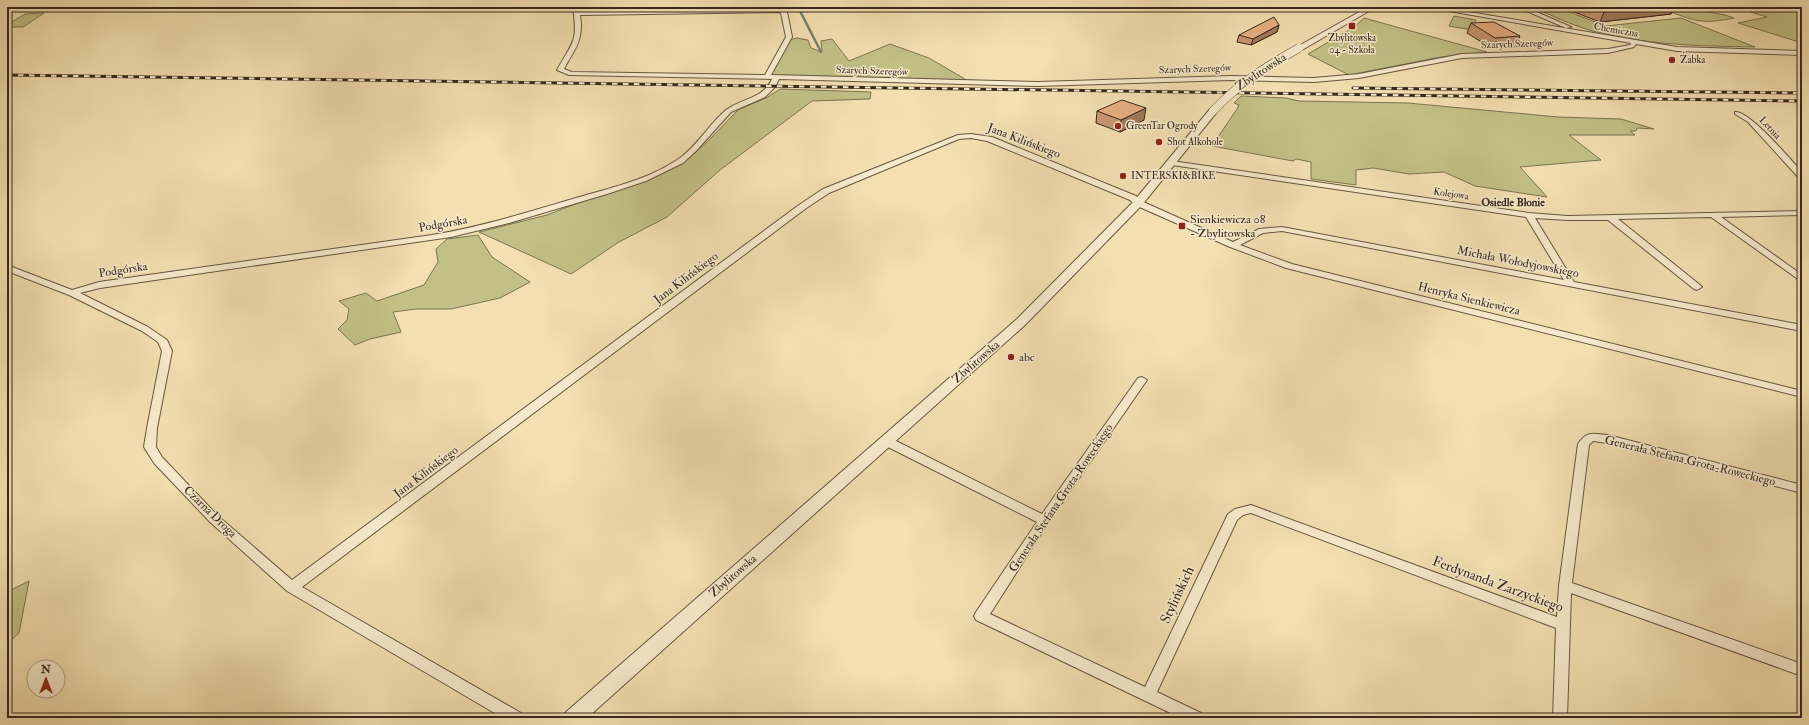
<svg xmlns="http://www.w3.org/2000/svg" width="1809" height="725" font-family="'IM FELL Double Pica',serif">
  <rect width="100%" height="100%" fill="#f3dfb0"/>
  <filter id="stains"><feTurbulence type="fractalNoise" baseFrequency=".005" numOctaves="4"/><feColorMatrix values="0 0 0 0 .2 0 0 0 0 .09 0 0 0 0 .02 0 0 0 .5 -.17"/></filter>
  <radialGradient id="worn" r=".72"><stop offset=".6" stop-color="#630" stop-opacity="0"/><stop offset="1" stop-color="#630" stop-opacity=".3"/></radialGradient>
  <path fill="#c2c086" stroke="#7c7452" d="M1532,7H1556L1606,26L1681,18L1755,47C1699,46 1642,45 1589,30C1569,24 1551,15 1532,7Z
    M1734,7H1802V43L1738,23L1767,17Z
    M1687,8L1725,15L1734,18C1703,24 1697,22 1668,11Z
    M44,13L23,27H7V25L25,14Z
    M1454,16L1476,20L1472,30L1449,26Z
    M1364,18L1487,52L1441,57L1349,75L1308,54L1354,27Z
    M797,38L808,40L811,48L822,52L821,41L832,39L849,61L890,44L929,58L970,82L775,76L771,73L789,40Z
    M780,89L871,92L870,99L812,101L720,170L667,217L619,242L571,274L479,232L547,215L679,164L688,159L709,140L738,110L768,97Z
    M1241,96L1286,98L1299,101L1408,103L1558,117L1621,119L1654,129L1637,128L1636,131H1630L1635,135H1569L1601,160L1520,167L1547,197L1475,186L1444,172L1409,174L1373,168L1356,170V185L1311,179V162L1296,159L1293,161L1212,146L1237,109L1239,105L1234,103Z
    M478,235L492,257L530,282L500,298L451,309H416L393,312L401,332L370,339L355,345L338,329L347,320L349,309L339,301L366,293L377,301L424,285L438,262L436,249L447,239Z
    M29,581L19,633L7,644V592Z"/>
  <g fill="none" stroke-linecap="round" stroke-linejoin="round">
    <path stroke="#748170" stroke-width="2.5" d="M798,7L821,52"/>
    <defs>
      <path id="minor" d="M573,7H579V11L782,9L787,12L792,37L771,75L1038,82L1231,76L1314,78L1359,74L1462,54L1608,49L1630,45L1631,43L1426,7H1439L1677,47L1802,51V55L1677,51L1636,44L1634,47L1608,53L1462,58L1359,78L1314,82L1231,80L1038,86L779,79L775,87L765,97L731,112L696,151L683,163L646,181L607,194L509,223L451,237L100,288L80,293L148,327L167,340L172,351L157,428L156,447L162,457L218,516L292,580L799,205L823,189L958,135L971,134L992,137L1136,196L1141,201L1233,242L1259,229L1282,227L1564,280L1526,217L1172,165L1168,163L1172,161L1529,213L1567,216L1802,211V215L1721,217L1802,275V282L1711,217L1618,219L1700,285L1702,287L1697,290L1694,289L1608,220H1567L1535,218L1574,282L1802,325V331L1282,231L1263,233L1240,245L1292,264L1802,391V397L1286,268L1230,247L1135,205L1130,200L987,141L971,138L959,139L829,193L805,209L302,587L521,713L523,718H503L287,591L210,522L154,463L144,447L147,428L162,351L158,342L142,331L69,295L7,271V265L72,290L99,282L432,235C481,227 528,212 576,198C610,188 647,180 677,160C697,147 708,125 726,110C742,98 763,99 772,79L569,75L557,70C573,41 578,43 573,7ZM779,12L781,13L786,37L765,75L572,72L564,69C575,48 584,41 580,15Z
        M1517,7H1525L1571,27L1566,28Z
        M1735,112C1749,110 1791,160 1802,172V178H1799L1748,122L1735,114Z
        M1142,377L1147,380L1048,523L990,614L1145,687L1228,514L1235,509L1251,505L1557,617L1559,586L1578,444C1587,430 1594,434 1608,435L1802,485V493L1608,443L1593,441L1589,445L1572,583L1802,664V676L1571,593L1567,718H1553L1556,628L1251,513L1243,515L1237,520L1157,692L1201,713L1203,718H1181L976,620L974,616L976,612L1037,522L882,444L880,441L882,438H890L1042,514L1138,378Z"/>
      <path id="tertiary" d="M1368,7H1376L1302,50H1299L1295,48Z
        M1213,108L1216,109L1217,111L1216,113L1142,205L1025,325L587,718H563L566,712L1017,319L1134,201L1210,109Z"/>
    </defs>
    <use href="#minor" stroke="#665642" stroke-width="2"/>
    <use href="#tertiary" stroke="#665642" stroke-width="2"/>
    <use href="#minor" fill="#f7eacc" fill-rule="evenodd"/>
    <use href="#tertiary" fill="#f7eacc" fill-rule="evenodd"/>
    <defs>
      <path id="rail" d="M7,75L1802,101
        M1353,88L1802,93"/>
    </defs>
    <use href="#rail" stroke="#37281e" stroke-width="3"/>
    <use href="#rail" stroke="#f7eacc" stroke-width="2" stroke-dasharray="5.5" stroke-linecap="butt"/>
    <defs>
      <path id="tertiary-bridge" d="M1213,111C1238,84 1267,66 1299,48"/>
    </defs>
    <use href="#tertiary-bridge" stroke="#665642" stroke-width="9" stroke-linecap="butt"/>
    <use href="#tertiary-bridge" stroke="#f7eacc" stroke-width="8"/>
  </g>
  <path fill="#c79670" stroke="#37281e" d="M1561,7H1674L1671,14L1600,22Z
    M1471,23L1520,36L1516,47L1491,48L1467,33Z
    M1279,25L1277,32L1251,45L1237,42L1239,35Z
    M1097,111L1144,120L1120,132L1096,123Z"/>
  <path fill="#a27a5b" stroke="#37281e" d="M1649,7H1674L1671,14L1600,22L1604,12Z
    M1279,25L1277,32L1251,45L1253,39Z
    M1146,108L1144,120L1120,132L1121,120Z"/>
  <path fill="#e7af82" stroke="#37281e" d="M1590,7H1649L1604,12Z
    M1274,17L1279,25L1253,39L1239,35Z
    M1494,22L1520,36L1495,38L1471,23Z
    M1122,100L1146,108L1121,120L1097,111Z"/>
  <g fill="#8f2418" stroke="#f7eacc" stroke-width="1.5">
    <rect x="1348" y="22" width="8" height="8" rx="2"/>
    <circle cx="1672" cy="60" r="4"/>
    <circle cx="1118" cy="126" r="4"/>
    <circle cx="1159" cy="142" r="4"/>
    <circle cx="1123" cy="176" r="4"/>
    <rect x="1178" y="222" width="8" height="8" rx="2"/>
    <circle cx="1011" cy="357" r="4"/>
  </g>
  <g text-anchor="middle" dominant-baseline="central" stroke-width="3" stroke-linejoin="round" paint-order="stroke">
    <g font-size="10" fill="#37281e" stroke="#f7eacc">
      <text transform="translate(1616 30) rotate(10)">Chemiczna</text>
      <text transform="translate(1517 44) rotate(-2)">Szarych Szeregów</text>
      <text transform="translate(1195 69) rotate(-2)">Szarych Szeregów</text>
      <text transform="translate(872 71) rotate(2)">Szarych Szeregów</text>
      <text transform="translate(1770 128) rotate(48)">Letnia</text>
      <text transform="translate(1451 194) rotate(8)">Kolejowa</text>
    </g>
    <g font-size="10" fill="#37281e" stroke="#f7eacc" text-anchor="start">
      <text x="1352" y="38" text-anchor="middle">Zbylitowska<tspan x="1352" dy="12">04 - Szkoła</tspan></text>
      <text x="1680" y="60">Żabka</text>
      <text x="1126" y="126">GreenTar Ogrody</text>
      <text x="1167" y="142">Shot Alkohole</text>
      <text x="1131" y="176">INTERSKI&amp;BIKE</text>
    </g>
    <g font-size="11" font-weight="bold" fill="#37281e" stroke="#f7eacc">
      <text x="1513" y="202">Osiedle Błonie</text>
    </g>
    <g font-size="12" fill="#37281e" stroke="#f7eacc">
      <text transform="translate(1261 72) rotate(-33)">Zbylitowska</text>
      <text transform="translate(1024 141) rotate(21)">Jana Kilińskiego</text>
      <text transform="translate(443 224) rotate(-10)">Podgórska</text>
      <text transform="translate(1518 262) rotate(11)">Michała Wołodyjowskiego</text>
      <text transform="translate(123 270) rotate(-9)">Podgórska</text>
      <text transform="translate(686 278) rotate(-37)">Jana Kilińskiego</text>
      <text transform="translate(1469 299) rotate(14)">Henryka Sienkiewicza</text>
      <text transform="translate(976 362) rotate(-41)">Zbylitowska</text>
      <text transform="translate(1690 461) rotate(14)">Generała Stefana Grota-Roweckiego</text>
      <text transform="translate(426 472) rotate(-37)">Jana Kilińskiego</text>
      <text transform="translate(1061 498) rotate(-56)">Generała Stefana Grota-Roweckiego</text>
      <text transform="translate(210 512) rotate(44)">Czarna Droga</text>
      <text transform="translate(733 576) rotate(-41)">Zbylitowska</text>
    </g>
    <g font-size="12" fill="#37281e" stroke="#f7eacc" text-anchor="start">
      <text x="1190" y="219">Sienkiewicza 08<tspan x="1190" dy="14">- Zbylitowska</tspan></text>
      <text x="1019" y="357">abc</text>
    </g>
    <g font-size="14" fill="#37281e" stroke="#f7eacc">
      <text transform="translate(1498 584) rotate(20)">Ferdynanda Zarzyckiego</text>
      <text transform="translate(1177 595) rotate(-65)">Stylińskich</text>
    </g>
  </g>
  <rect width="1809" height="725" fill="none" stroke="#f3dfb0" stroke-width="24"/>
  <rect x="8" y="8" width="1793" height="709" fill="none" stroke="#37281e" stroke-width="2"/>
  <rect x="12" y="12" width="1785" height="701" fill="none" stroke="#37281e"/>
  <g transform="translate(46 679)"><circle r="19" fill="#f7eacc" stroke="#aa9c86"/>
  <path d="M0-3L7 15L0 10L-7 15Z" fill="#8f2418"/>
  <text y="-6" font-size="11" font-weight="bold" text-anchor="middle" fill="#37281e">N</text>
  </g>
  <rect width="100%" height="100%" filter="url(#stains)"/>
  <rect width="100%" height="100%" fill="url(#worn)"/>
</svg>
